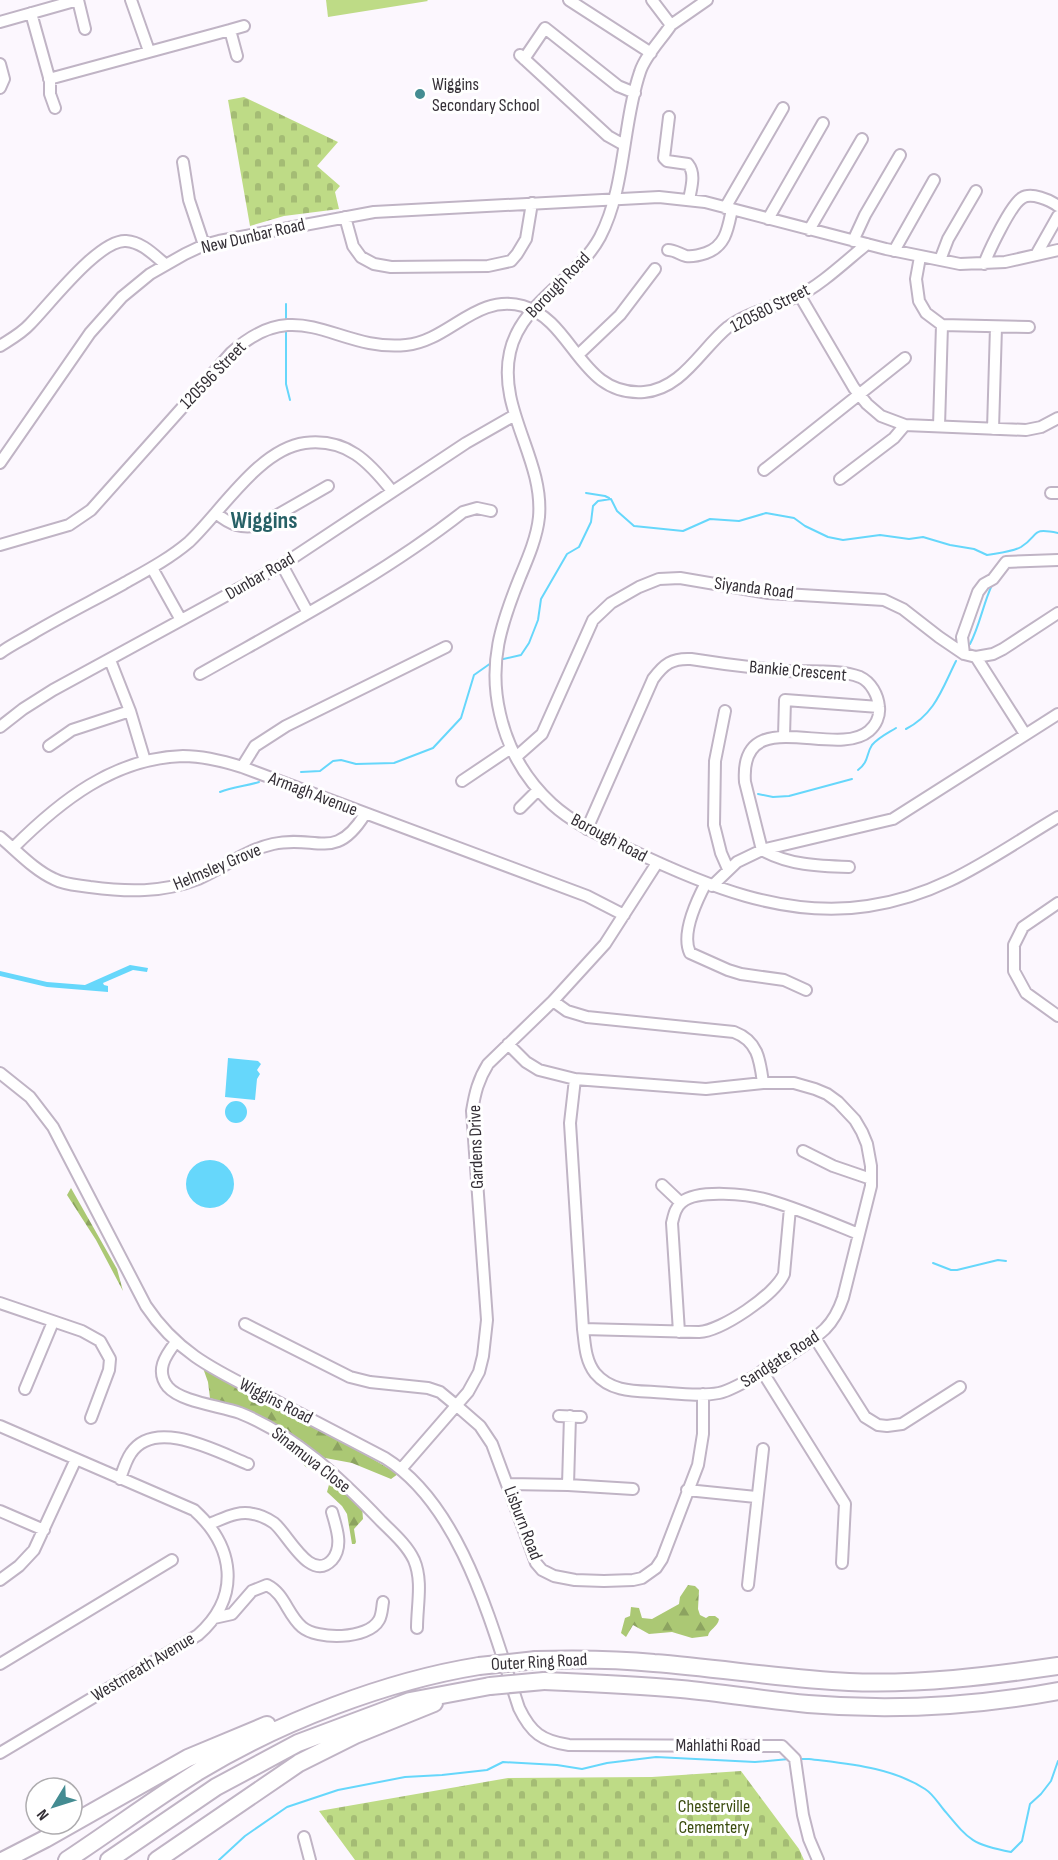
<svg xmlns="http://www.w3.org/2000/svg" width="1058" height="1860" font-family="'Sofia Sans Condensed',sans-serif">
  <defs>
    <pattern id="forest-firs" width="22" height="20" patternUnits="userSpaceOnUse" patternTransform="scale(1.5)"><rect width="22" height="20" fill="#abc874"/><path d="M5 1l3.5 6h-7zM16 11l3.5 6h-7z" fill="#8ca360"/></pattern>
    <pattern id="cemetery-stones" width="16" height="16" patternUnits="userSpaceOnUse" patternTransform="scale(1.5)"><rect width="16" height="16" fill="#bedb86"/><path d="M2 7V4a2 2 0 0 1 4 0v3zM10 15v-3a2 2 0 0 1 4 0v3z" fill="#a4bc74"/></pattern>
  </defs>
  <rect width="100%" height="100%" fill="#fcf7fe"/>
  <path fill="url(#forest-firs)" d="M71,1188L117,1269L123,1291L96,1240L67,1195Z
    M203,1368C268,1403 335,1436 398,1474L391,1479L352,1463L320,1457L279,1426L254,1413L210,1398L208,1382Z
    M303,1457L349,1492L362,1506L363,1519L354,1529L356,1542L355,1544H352L347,1514L342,1506L327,1492L330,1481L318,1471L306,1467L299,1460Z
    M688,1585L695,1586L699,1590L698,1609L700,1615L706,1618L709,1616H715L719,1619C718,1627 709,1629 708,1636L692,1638L672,1632L649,1634L633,1625L626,1637L621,1633L625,1618L630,1616L631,1607L639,1608L642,1618L652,1619L679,1604L680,1597Z"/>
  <path fill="url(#cemetery-stones)" d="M244,97L338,142L317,166L340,186L335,192L339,209L284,216L250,226L228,100Z
    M741,1771L799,1849L804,1860H355L319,1811L508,1778L652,1777Z"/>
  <path fill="#bedb86" d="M326,0H427L428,1L328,17Z"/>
  <path fill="#66d7fb" d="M130,965L148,968L147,972L133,970L103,983L104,985L108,986V992L47,987L0,976V971L47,982L85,985Z
    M228,1058L258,1061L261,1064L257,1070L260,1074L257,1079L255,1100L225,1097Z
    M225 1112a11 11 0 1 1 22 0a11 11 0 1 1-22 0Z
    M186 1184a24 24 0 1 1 48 0a24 24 0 1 1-48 0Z"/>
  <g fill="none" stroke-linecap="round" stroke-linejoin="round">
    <path stroke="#66d7fb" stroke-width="2" d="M286,322V304
      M286,331V384L290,400
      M586,493L605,496L609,498
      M970,644C980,625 983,604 992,585
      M499,660L521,655L529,643L538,620L541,599L567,554L579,547L591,522L593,506L598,501L611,499L617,511L634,526L683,531L710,519L739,521L766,513L794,518L805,526L828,537L843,540L880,535L909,539L923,537L950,545L974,549L987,555C998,553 1012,552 1021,547C1040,535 1030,527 1058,533
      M906,729C935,714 942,689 956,661
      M858,770C869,762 866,754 872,745C879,737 888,733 896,728
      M301,772L320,771L333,761L341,760L356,764L394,763L433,748L461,718L474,675L491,663
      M220,792C233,787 246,786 259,782
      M758,794L773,797L789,796L852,779
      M933,1263L951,1270H957L998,1260L1006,1261
      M798,1759H809C848,1764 891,1767 925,1789C933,1794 938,1803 944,1810C969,1840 972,1845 1011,1852L1022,1841L1030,1804L1041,1794L1051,1781L1058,1761
      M219,1860L245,1836L287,1807L338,1790L405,1777L442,1775L487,1770L503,1762L557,1765L582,1769L607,1763L656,1757L755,1762L789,1759"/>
    <defs>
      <path id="minor" d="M78,0L85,29
        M131,0L149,51
        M569,0L651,53
        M652,0L671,25L707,0
        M31,13L50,81V94L55,108
        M0,22L78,0
        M671,25C661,40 645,56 640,72C622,125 626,187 600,237C577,280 521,302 510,352C497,409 544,459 539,517C537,537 528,558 520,577C501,624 488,663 500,714C508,749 526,780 552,804C575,825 604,837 631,850C704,885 785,919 868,906C944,895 994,855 1058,817
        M230,30L244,26
        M520,55L608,136L624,145
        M524,59L545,28L618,86L635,93
        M0,64L4,79L0,88
        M49,79L230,30L237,56
        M669,117L664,158L667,161L688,164C696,174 691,188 689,200
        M183,162L189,200L204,245
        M725,208L783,108
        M345,217L353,246L361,257L374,264L391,267L488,266L511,261L517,254L526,239L532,203
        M768,219L823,123
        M809,230L862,139
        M853,241L865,215L900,155
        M668,250C675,250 679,254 686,256C693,257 700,255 706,253C726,246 728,228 732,209
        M894,251L934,180
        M1036,255L1058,216
        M920,257L916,279L919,301L926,313L942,325L1029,327
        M940,260L948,239L976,191
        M984,264C989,251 1011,204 1022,198C1031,192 1050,200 1058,206
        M800,296L854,388L867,404L881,416L905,425L1026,430L1041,427L1058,418
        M0,346C11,339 22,333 30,324C49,305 99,239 126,241C142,242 154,255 165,264
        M578,355L620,315L655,269
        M939,426L942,325
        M993,429L996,327
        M0,463L90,333L122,297L150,274L185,254L204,245L219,241L374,212L659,197L705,202L886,249L960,264L1005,262L1058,250
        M764,470L905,358
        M840,479L894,438L905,425
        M1051,493H1058
        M216,513C230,525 242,529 260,525L328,486
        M0,545L69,525L91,510L231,353C299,291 335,352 406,345C449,341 476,293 523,306C574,321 580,397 644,392C682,389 701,349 728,327C748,312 775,307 798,296C820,286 847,260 867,244
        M282,565L308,613
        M152,568L181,620
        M0,653C11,645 24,639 35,632C64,615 94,600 123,584C146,571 169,559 189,542C221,512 259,449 305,443C347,438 369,462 392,491
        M964,654L962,637L978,592L984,584L993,579L1006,562L1058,560
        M976,657L1025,734
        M110,660L130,711L145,761
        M200,674C290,623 381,576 463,512L477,508L491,511
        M725,711L715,761L714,825L721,853L728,869
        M0,727L23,709L53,690L282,565L466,443L515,415
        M784,736L785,700L879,707
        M49,746L72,730L130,711
        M516,757L542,734L593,620L611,603L639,587L659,579L680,578L768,593L884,600L903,609L939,637L964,654L976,657L993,654L1003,649L1058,613
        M242,767L255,746L286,726L446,647
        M462,781L511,748
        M520,808L538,790
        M587,829L653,679C664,664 672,658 691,659C722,664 754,668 787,671C808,672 840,669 860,677C871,682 878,695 879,707C880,716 876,725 869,731C835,760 739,701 745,782L762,850C789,865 818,866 849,867
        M0,837C17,851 34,870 54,879C65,885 78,885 90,887C127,892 162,893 198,879C223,868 246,850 273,844C316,834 335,863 365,814
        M13,848C60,801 114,758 183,756C203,756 223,761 242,767L587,896L624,915
        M706,883C697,900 681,934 690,953L728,970L741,974L784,980L806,990
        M712,886L737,862L762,850L893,819L1058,714
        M1058,903L1023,927L1014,945V971L1026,993L1058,1016
        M553,1001L567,1011L587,1017L734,1032C758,1041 760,1060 763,1083
        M508,1044L526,1062L539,1070L575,1079L706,1089L763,1083H794L815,1089L827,1094L838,1102L855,1120L862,1132L867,1144L871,1166V1186L843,1298C839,1310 834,1320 825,1329C809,1344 739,1389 719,1393C698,1397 675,1393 654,1392C632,1391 610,1391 595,1373C585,1360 585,1344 583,1329L570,1123L575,1079
        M0,1073L30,1097L53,1127L146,1306C180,1357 222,1373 274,1400C311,1419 348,1439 385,1458C462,1506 492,1627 519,1708C531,1733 542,1741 569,1745L782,1746L795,1759L803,1815L809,1839L818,1860
        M803,1151L833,1166L871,1179
        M662,1185L681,1203
        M0,1303L82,1331L100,1341L110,1359L109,1370L91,1418
        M245,1324L350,1377L370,1382L428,1388L440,1392L457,1406L480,1426L492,1444L536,1563L542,1570L554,1576L575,1580L604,1581L633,1580L642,1578L656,1568L662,1559L698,1465L703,1434V1394
        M583,1329L699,1332C721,1331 775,1295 784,1274L790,1208
        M679,1332L672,1223C674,1215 675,1208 682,1202C698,1189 748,1194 768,1200C799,1209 829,1222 859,1234
        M815,1338L865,1417L878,1425L887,1426L902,1424L960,1387
        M176,1342C165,1356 155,1371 168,1387C181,1402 221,1406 240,1413C295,1435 341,1479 381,1521C393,1533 407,1545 414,1560C423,1581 417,1605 417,1628
        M762,1371L845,1504L842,1563
        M25,1389L53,1322
        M559,1416L581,1417
        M0,1426L194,1510C234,1546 242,1596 198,1635L0,1753
        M402,1468L468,1392L479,1372L483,1356L487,1320L472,1111C475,1093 478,1080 488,1064L553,1001L605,944L657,863
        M120,1479C123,1470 126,1460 131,1453C155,1417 218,1452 248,1464
        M508,1484L568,1485L633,1489
        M568,1485L570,1416
        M687,1490L756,1497
        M0,1511L44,1530
        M209,1524C223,1519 238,1510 253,1514C260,1515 268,1519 274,1523C288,1534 310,1583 332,1560C344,1546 336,1527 332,1512
        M0,1580L19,1566L34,1550L76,1459
        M748,1585L763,1449
        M214,1618L232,1614L252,1591L267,1585C285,1594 287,1614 302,1627C317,1640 368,1640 379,1620C382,1615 382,1608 383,1602
        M0,1664L172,1560
        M304,1837L310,1860"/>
      <path id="highway" d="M536,1660C575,1659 614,1659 654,1663C719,1668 784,1679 849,1682C919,1685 989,1676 1058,1666
        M544,1681C590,1683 636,1685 681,1689C723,1693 766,1700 808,1704C890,1711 977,1706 1058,1691
        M4,1860L45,1839L188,1758L267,1725
        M67,1860C111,1831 154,1799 199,1771C280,1722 386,1681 479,1666
        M109,1860L216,1787L298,1743L410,1701L490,1686
        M157,1860L299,1763L355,1735L434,1703"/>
    </defs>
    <use href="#minor" stroke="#c0b4c5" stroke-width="14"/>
    <use href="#highway" stroke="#c0b4c5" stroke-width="20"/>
    <use href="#minor" stroke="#fff" stroke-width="10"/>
    <use href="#highway" stroke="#fff" stroke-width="16"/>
    <defs>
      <path id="highway-bridge" d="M479,1666L536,1660
        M490,1686L544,1681"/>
    </defs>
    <use href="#highway-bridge" stroke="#c0b4c5" stroke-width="20" stroke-linecap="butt"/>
    <use href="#highway-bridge" stroke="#fff" stroke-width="16"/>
  </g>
  <circle fill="#448c92" stroke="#fff" stroke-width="2" cx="420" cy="94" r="6"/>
  <g text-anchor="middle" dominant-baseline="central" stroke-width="6" stroke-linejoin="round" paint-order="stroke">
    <g font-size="18" fill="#342f36" stroke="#fff" text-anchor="start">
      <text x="432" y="84">Wiggins<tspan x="432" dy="21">Secondary School</tspan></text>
    </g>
    <g font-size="18" fill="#342f36" stroke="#fff">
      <text transform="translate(253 236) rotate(-13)">New Dunbar Road</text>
      <text transform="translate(558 285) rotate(-46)">Borough Road</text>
      <text transform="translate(770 308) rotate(-27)">120580 Street</text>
      <text transform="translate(213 375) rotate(-46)">120596 Street</text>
      <text transform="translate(260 576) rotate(-30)">Dunbar Road</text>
      <text transform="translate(754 588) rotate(7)">Siyanda Road</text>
      <text transform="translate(798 671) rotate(5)">Bankie Crescent</text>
      <text transform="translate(313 794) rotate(21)">Armagh Avenue</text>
      <text transform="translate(609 838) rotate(28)">Borough Road</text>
      <text transform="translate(217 867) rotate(-23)">Helmsley Grove</text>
      <text transform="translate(476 1147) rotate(-92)">Gardens Drive</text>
      <text transform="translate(780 1359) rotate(-33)">Sandgate Road</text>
      <text transform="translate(276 1401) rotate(27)">Wiggins Road</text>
      <text transform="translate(311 1460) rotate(38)">Sinamuva Close</text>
      <text transform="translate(523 1523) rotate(69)">Lisburn Road</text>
      <text transform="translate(539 1662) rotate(-3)">Outer Ring Road</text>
      <text transform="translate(143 1667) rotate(-31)">Westmeath Avenue</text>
      <text x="718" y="1745">Mahlathi Road</text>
    </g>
    <g font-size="18" fill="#3b4c0f" stroke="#fff">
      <text x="714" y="1806">Chesterville<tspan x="714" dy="21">Cememtery</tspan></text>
    </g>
    <g font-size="24" font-weight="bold" fill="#276166" stroke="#fff">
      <text x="264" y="520">Wiggins</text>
    </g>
  </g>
  <g transform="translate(54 1806) rotate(232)"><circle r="28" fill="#ffffff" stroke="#aeacaf" stroke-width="1.5"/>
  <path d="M0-4.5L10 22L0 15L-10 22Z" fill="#448c92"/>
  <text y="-9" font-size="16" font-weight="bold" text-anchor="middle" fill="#342f36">N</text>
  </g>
</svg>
